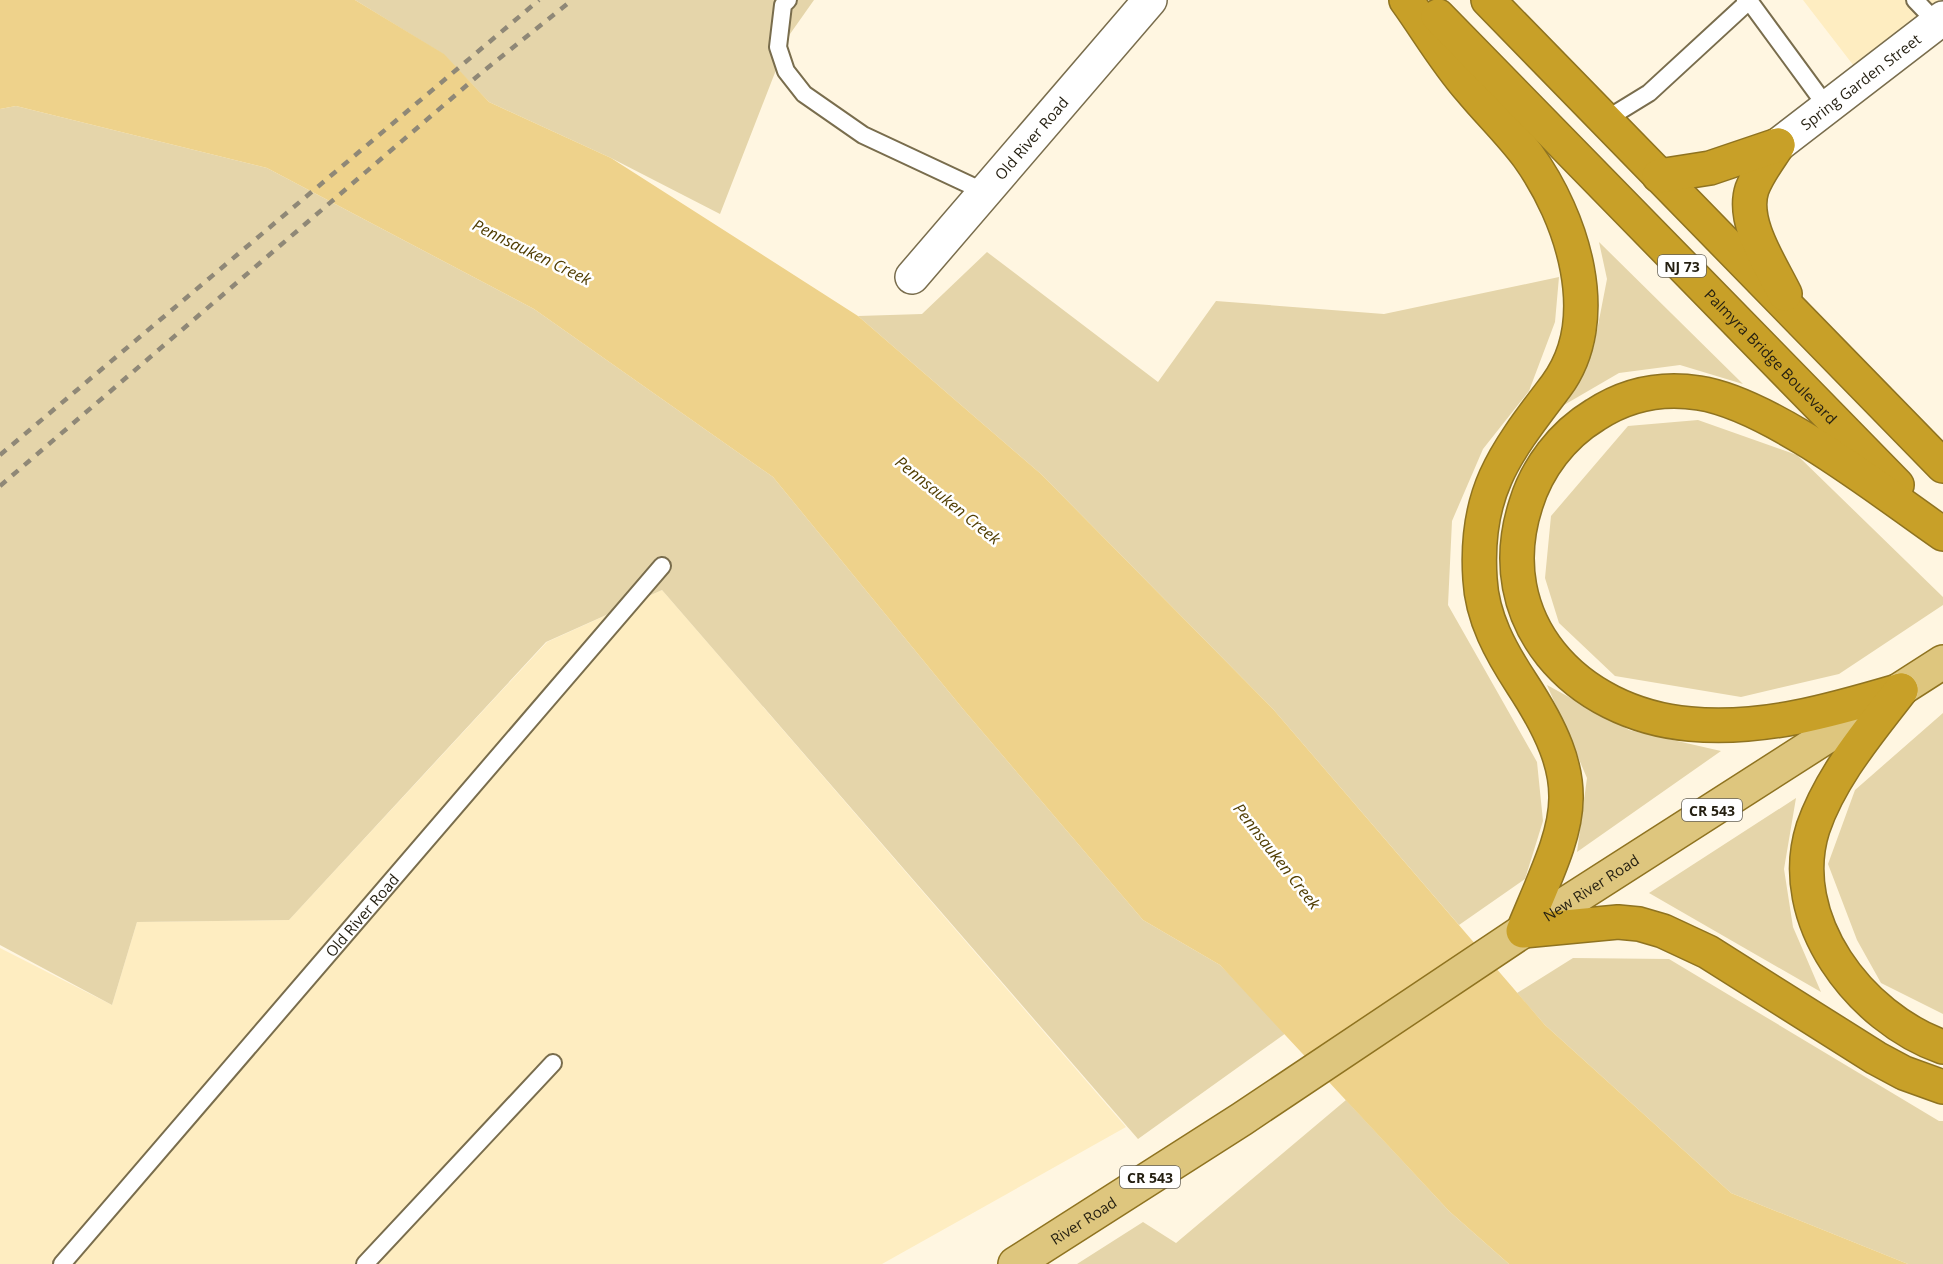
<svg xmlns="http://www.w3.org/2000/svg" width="1943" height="1264" font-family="'Open Sans',sans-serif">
  <rect width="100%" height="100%" fill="#fff6e1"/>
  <path fill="#feedc1" d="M1803,0H1943V26L1867,83Z
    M662,590L1126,1127L882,1264H0V948L112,1005L137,922L289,920L547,642Z"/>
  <path fill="#e5d5aa" d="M355,0H814L790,34L720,214L611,158L489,102L443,54Z
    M16,106L267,168L534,309L773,477L963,709L1143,920L1220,965L1286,1033L1138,1139L662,590L546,642L289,920L137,922L112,1005L0,945V109Z
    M1599,242L1743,384L1680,365L1619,373L1564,405L1594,346L1607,279Z
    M987,252L1158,382L1216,301L1384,314L1559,277L1555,322L1529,391L1483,449L1452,521L1448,605L1537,762L1543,821L1525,879L1459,925L1273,709L1041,474L858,316L922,314Z
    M1698,420L1797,455L1943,597V605L1839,674L1741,697L1615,676L1559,623L1545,578L1551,516L1628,426Z
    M1547,685L1629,730L1721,751L1577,852L1587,778Z
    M1943,713V1014L1881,983L1857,940L1828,864L1855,790Z
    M1796,798L1784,869L1793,927L1821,992L1649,893Z
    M1573,958L1669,959L1939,1121H1943V1264H1908L1731,1193L1545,1025L1517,993Z
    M1346,1100L1449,1211L1509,1264H1077L1143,1222L1176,1243Z"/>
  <path fill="#eed28b" d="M0,0H355L444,54L489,102L611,158L858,316L1041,474L1273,709L1545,1025L1731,1193L1908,1264H1509L1449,1211L1220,965L1143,920L963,709L773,477L534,309L267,168L16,106L0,109Z"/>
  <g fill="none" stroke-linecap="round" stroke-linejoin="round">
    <defs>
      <g id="lane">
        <path d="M788,0L783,5L778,47L786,71L804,94L863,135L985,192"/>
        <path d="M1745,0L1750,2L1827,107"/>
        <path d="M1915,0L1937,23"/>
        <path d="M1605,120L1649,93L1750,0"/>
        <path id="s1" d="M62,1264L662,566"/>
        <path d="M365,1264L553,1063"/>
      </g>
      <g id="street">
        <path id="s2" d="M912,277L1150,0"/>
      </g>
      <g id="secondary">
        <path id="s3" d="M1778,145L1943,18"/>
      </g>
      <g id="primary">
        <path id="s4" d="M1015,1264L1242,1119L1523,931L1943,662"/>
      </g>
      <g id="highway">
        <path d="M1406,0C1427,29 1446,62 1470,89C1489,112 1510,132 1528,156C1572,217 1606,319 1556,386C1506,452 1474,491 1480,579C1482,618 1501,652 1522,684C1592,791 1568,822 1523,931L1618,922L1639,924L1663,931L1708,952L1876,1058L1904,1073L1943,1087"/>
        <path d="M1488,0L1943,466"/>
        <path id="s5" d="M1438,16L1897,485"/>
        <path d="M1778,145C1769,159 1758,173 1752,189C1741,222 1771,265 1785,294"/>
        <path d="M1659,176L1710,168L1778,145"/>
        <path d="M1901,690C1833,710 1762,731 1690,724C1576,714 1488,621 1526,504C1537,468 1562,435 1595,415C1627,394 1661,387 1699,393C1771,404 1881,491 1943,534"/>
        <path d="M1901,690C1868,733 1831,776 1813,828C1784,919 1860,1018 1943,1047"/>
      </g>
    </defs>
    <use href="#lane" stroke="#796d4d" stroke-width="20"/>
    <use href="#street" stroke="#796d4d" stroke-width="36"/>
    <use href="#secondary" stroke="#796d4d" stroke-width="36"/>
    <use href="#primary" stroke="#8f7320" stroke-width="36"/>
    <use href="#highway" stroke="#8f7320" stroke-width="36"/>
    <use href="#lane" stroke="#fff" stroke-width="16"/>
    <use href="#street" stroke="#fff" stroke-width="33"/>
    <use href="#secondary" stroke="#fff" stroke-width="33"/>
    <use href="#primary" stroke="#dec67e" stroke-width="33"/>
    <use href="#highway" stroke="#c8a028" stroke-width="33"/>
    <path stroke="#8f8877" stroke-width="4.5" stroke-dasharray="8 8" stroke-linecap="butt" d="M0,455L539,0
      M0,486L480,74L572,0"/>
  </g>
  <g text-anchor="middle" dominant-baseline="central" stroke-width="5" stroke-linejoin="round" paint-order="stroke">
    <g fill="#fff" stroke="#666258" stroke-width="1.5">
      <rect x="1658" y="255" width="48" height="22" rx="4.5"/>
      <rect x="1682" y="799" width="60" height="22" rx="4.5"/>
      <rect x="1120" y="1166" width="60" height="22" rx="4.5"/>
    </g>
    <g font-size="14" font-weight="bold" fill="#241f11">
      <text x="1682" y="266">NJ 73</text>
      <text x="1712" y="810">CR 543</text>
      <text x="1150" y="1177">CR 543</text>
    </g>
    <g font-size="15" fill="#241f11" stroke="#fff">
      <text stroke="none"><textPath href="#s3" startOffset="104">Spring Garden Street</textPath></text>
      <text stroke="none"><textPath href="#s2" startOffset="183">Old River Road</textPath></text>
      <text stroke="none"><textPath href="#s5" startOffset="476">Palmyra Bridge Boulevard</textPath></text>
      <text stroke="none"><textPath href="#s4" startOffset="688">New River Road</textPath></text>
      <text stroke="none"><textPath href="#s1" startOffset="460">Old River Road</textPath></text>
      <text stroke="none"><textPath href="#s4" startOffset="81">River Road</textPath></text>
    </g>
    <g font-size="16" font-style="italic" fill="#513e03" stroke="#fff">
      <text transform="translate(532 252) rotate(26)">Pennsauken Creek</text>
      <text transform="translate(948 500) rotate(39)">Pennsauken Creek</text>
      <text transform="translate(1277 856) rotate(52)">Pennsauken Creek</text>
    </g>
  </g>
</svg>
